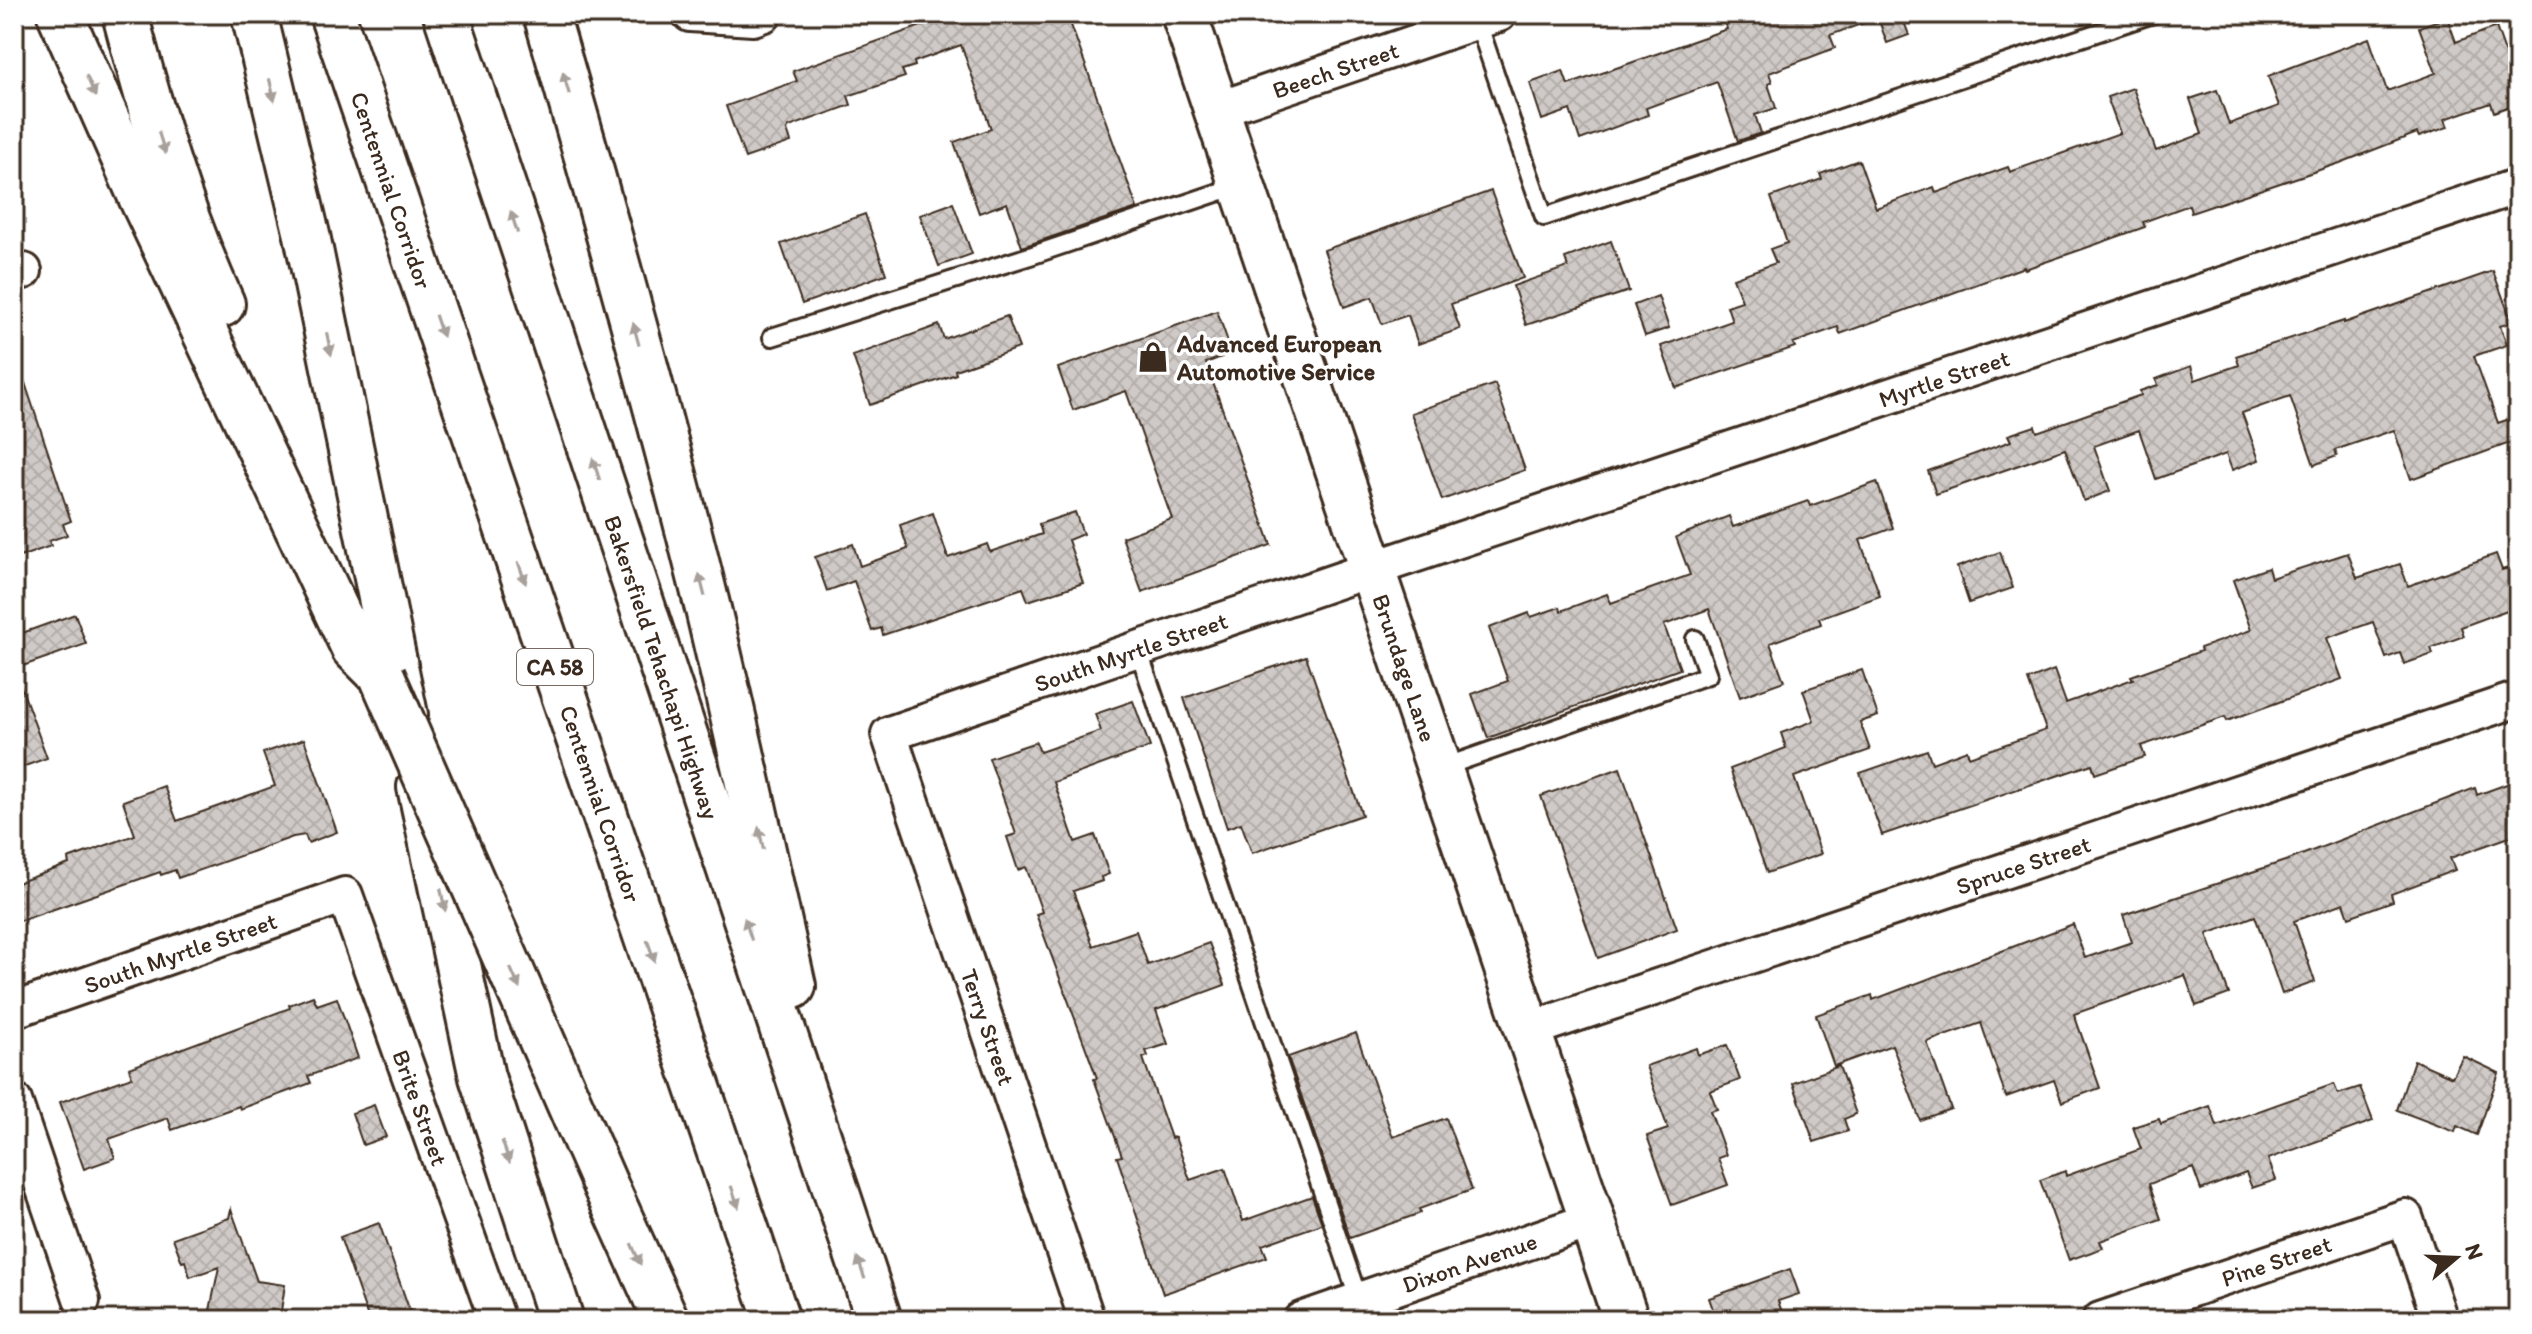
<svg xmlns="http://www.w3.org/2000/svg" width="2532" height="1334" font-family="Itim,sans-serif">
  <defs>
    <pattern id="building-cross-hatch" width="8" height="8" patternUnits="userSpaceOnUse" patternTransform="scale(2)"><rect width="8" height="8" fill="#cfcac7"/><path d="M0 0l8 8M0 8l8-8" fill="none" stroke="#b3aeaa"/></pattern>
  </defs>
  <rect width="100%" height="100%" fill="#fff"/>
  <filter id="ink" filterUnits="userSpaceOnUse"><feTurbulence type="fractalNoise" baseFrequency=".0125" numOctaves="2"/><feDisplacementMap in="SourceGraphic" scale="16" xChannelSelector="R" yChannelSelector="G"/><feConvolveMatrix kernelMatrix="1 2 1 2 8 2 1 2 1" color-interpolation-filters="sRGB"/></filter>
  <g filter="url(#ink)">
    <path fill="url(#building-cross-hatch)" stroke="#3b2a1e" stroke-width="2" d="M955,14H1067L1137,208L1022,247L1007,203L979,213L954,142L991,129L961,45L914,62L915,66L902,70L905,77L848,96L851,105L789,127L787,130L791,142L745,158L726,106L797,81L793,71Z
      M1746,14H1901L1909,35L1887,43L1878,18L1830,35L1835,48L1769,73L1772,82L1768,84L1776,108L1755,115L1761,133L1738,141L1717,82L1646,108L1648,115L1580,140L1570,110L1542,120L1530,83L1563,71L1568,85L1727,29L1725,22Z
      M2447,17L2456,42L2496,27L2518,89V103L2494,112L2491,103L2445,119L2448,127L2419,137L2417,133L2340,163L2191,213L2189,205L2143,222L2145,227L2080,250L2025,269L2024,267L1840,334L1838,327L1793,343L1795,347L1676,388L1661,346L1732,321L1727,306L1742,301L1733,278L1776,263L1770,249L1787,243L1771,197L1822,179L1820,174L1859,160L1876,208L1934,187L1936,193L2008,167L2010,172L2120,133L2107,97L2133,88L2156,151L2202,134L2190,99L2217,90L2229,124L2279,106L2268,76L2369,38L2387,91L2436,73L2419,27Z
      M1491,191L1523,278L1451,304L1460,329L1418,344L1408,315L1382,324L1372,297L1344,307L1324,250Z
      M953,203L972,254L939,266L920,215Z
      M865,214L886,274L802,304L781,244Z
      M1611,241L1629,291L1526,325L1513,286L1568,267L1565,258Z
      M2493,271L2512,322L2500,326L2507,345L2474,356L2498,423L2518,416V440L2411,479L2394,430L2335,450L2337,456L2314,465L2290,396L2242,413L2259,460L2232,470L2226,454L2156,479L2139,430L2094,446L2110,491L2084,501L2065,449L1936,494L1928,471L2011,441L2008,435L2035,426L2037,432L2141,395L2140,391L2158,385L2156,379L2191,366L2195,380L2239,365L2236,356L2344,321V323Z
      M1658,296L1669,328L1645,336L1634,305Z
      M1217,311L1232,353L1206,363L1271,545L1142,592L1122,537L1172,519L1126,391L1073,410L1058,368Z
      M1007,316L1019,348L955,370L956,374L870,405L853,356L939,325L944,339Z
      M14,362H18L71,521L63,524L67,535L49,541L51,546L14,559Z
      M1495,384L1525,470L1442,500L1411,413Z
      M1877,482L1893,528L1860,540L1880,596L1819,618L1821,624L1770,643L1784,681L1740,697L1709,609L1664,625L1680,669L1488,738L1472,694L1508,681L1489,628L1529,613L1531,617L1560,607L1561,611L1607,594L1611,603L1690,575L1676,537L1729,516L1733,527L1808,501L1810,506Z
      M1075,512L1083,534L1068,540L1083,583L1028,601L1023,588L883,635L881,628L872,631L854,581L827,591L815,557L853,544L860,566L908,549L900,525L933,513L948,558L987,544L990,552L1042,534L1039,524Z
      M2000,552L2013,588L1969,603L1957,567Z
      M2348,553L2357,578L2400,564L2408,586L2496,554L2502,570L2518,565V606L2461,627L2464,636L2431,648L2433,654L2404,664L2400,653L2386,658L2373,622L2327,638L2342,679L2227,721L2225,717L2141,746L2145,757L2095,774L2092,764L1882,835L1860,773L1927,750L1932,763L1967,750L1969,757L2046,730L2028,680L2054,670L2066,703L2133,679L2131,676L2201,651L2200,648L2251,630L2233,580L2268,568L2271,578Z
      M75,614L86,644L14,669V636Z
      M1306,656L1362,815L1252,853L1241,823L1227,828L1184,698Z
      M1862,670L1878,716L1860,722L1870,750L1794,777L1821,854L1767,873L1730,769L1786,748L1781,733L1814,721L1803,690Z
      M14,676H17L47,758L14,770Z
      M1133,701L1150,747L1054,782L1075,842L1095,835L1109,874L1101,877L1102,881L1073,891L1093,946L1136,931L1148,965L1209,943L1225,985L1156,1010L1168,1044L1146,1051L1148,1056L1143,1058L1171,1138L1175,1137L1190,1180L1225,1168L1243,1221L1312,1196L1322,1224L1262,1245L1267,1257L1163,1294L1117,1157L1122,1156L1094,1079L1097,1078L1036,914L1042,912L1026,867L1018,870L1007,837L1016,834L989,758L1036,742L1040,752L1101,731L1095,714Z
      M304,739L337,832L308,843L305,835L293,837L178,878L175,870L161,875L160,872L14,923V884L69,864L68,859L135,835L123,801L164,786L177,821L275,786L263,753Z
      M1620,768L1677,929L1598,958L1541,796Z
      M2518,780V834L2450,858L2455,870L2391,894L2393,901L2349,917L2344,903L2294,921L2315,982L2282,994L2255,916L2207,934L2229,994L2196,1006L2185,975L2074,1014L2100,1088L2062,1102L2054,1080L2006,1097L1981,1023L1927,1042L1951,1109L1920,1120L1892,1045L1834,1066L1816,1015L1872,995L1873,1000L2073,924L2085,958L2132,942L2123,915L2291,859L2475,788L2477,795Z
      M313,996L317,1005L337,998L358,1058L308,1076L311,1083L240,1109L239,1106L172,1130L168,1118L109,1139L115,1158L84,1169L60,1102L132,1077L129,1068L290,1008L289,1005Z
      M1356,1033L1393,1137L1446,1118L1472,1190L1419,1209L1421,1213L1350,1238L1288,1057Z
      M1727,1045L1740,1080L1710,1091L1717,1109L1710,1111L1726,1155L1718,1158L1728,1185L1672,1205L1647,1136L1668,1129L1646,1066L1696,1048L1698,1055Z
      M2463,1056L2499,1073L2477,1135L2457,1126L2455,1132L2397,1110L2414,1060L2452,1077Z
      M1839,1066L1856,1114L1844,1119L1848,1131L1814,1142L1793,1083Z
      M2334,1084L2338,1094L2360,1087L2373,1121L2268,1159L2276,1180L2252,1188L2246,1173L2201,1190L2193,1168L2149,1184L2161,1219L2100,1241L2103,1248L2069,1260L2040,1180L2065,1171L2066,1176L2141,1149L2133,1127L2159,1119L2161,1124L2210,1106L2217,1126Z
      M374,1105L386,1137L363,1145L352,1113Z
      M231,1209L257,1281L285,1285L280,1317L248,1311L247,1320H208L219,1267L190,1277L185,1261L182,1262L173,1238L229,1218Z
      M379,1223L413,1320H369L358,1289L340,1237Z
      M1790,1269L1799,1294L1778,1301L1785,1320H1717L1709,1298Z"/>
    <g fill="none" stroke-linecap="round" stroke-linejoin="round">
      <defs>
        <path id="service" d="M1477,20L1544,217L2153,14
          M772,337L1033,255L1240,185
          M1138,649L1359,1300
          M1441,768L1708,675L1695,639"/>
        <g id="minor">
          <path d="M690,14L753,18L764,14"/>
          <path id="s1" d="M1216,110L1499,14"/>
          <path d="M14,273L24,271"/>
          <path id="s2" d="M14,1010L345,895L497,1320"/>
          <path id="s3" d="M1528,1030L2518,699"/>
          <path d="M14,1101L82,1301"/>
          <path id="s4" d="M1087,1320L889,734L1372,569L2518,186"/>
          <path id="s5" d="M1301,1320L1592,1220"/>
          <path id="s6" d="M2100,1320L2405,1217L2440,1320"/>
        </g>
        <g id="secondary">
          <path id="s7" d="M1184,14L1626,1320"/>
        </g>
        <g id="motorway">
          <path d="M60,14L143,201L354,648L382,676"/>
          <path d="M125,14C151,112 179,211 222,304"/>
          <path d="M254,14L307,235L405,715"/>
          <path id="s8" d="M332,14L777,1320"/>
          <path id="s9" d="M446,14L879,1320"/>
          <path d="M546,14C603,211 659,409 708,609C738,734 765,860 793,986"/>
          <path d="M420,787L482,1077L561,1320"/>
          <path d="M606,1187L666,1320"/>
        </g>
      </defs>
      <use href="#service" stroke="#3b2a1e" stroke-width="22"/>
      <use href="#minor" stroke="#3b2a1e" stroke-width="40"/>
      <use href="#secondary" stroke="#3b2a1e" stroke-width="50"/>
      <use href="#motorway" stroke="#3b2a1e" stroke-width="50"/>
      <use href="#service" stroke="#fff" stroke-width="16"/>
      <use href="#minor" stroke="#fff" stroke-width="34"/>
      <use href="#secondary" stroke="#fff" stroke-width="44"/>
      <use href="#motorway" stroke="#fff" stroke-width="44"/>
      <defs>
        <path id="motorway-bridge" d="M382,676L606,1187"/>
      </defs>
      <use href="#motorway-bridge" stroke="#3b2a1e" stroke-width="50" stroke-linecap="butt"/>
      <use href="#motorway-bridge" stroke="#fff" stroke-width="44"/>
    </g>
    <defs><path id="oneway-solid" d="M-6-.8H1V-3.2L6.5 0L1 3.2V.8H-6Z" transform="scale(2)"/></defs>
    <g fill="#a79f9a">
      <use href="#oneway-solid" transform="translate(566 83) rotate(-106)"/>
      <use href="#oneway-solid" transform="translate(91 86) rotate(66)"/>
      <use href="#oneway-solid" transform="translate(272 90) rotate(77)"/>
      <use href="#oneway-solid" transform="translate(162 143) rotate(72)"/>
      <use href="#oneway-solid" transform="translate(514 222) rotate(-108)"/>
      <use href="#oneway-solid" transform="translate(439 326) rotate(71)"/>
      <use href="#oneway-solid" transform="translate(636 334) rotate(-105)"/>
      <use href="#oneway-solid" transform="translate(329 344) rotate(78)"/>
      <use href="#oneway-solid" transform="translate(596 469) rotate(-108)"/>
      <use href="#oneway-solid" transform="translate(522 573) rotate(71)"/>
      <use href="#oneway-solid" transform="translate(702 585) rotate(-104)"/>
      <use href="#oneway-solid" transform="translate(761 838) rotate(-102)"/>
      <use href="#oneway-solid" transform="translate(443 900) rotate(78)"/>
      <use href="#oneway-solid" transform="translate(748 929) rotate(-108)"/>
      <use href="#oneway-solid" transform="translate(651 951) rotate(71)"/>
      <use href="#oneway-solid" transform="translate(515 978) rotate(66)"/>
      <use href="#oneway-solid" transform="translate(506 1152) rotate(71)"/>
      <use href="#oneway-solid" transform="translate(735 1197) rotate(71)"/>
      <use href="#oneway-solid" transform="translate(636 1254) rotate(66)"/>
      <use href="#oneway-solid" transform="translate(861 1268) rotate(-109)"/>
    </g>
  </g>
  <defs>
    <symbol id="shop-bare" viewBox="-9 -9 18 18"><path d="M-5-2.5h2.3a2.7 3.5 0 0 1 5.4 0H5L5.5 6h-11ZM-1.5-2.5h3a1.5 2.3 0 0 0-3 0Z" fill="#3b2a1e" stroke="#fff" stroke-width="2.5" paint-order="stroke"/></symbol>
  </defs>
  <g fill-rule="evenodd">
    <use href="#shop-bare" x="1131" y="335" width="44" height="44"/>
  </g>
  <g text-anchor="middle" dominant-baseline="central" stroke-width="7" stroke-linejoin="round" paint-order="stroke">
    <rect fill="#fff" stroke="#766a62" stroke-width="2" x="517" y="649" width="76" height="36" rx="6"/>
    <g font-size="22" font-weight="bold" fill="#3b2a1e">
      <text x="555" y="667">CA 58</text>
    </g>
    <g font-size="24" fill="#3b2a1e" stroke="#fff">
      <text stroke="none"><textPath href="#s1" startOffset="126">Beech Street</textPath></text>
      <text stroke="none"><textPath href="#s8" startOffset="186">Centennial Corridor</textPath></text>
      <text stroke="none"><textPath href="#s4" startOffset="1732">Myrtle Street</textPath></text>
      <text stroke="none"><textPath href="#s4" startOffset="874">South Myrtle Street</textPath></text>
      <text stroke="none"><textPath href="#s9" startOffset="688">Bakersfield Tehachapi Highway</textPath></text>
      <text stroke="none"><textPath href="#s7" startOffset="690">Brundage Lane</textPath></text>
      <text stroke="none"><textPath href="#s8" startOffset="834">Centennial Corridor</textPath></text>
      <text stroke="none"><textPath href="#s3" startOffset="522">Spruce Street</textPath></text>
      <text stroke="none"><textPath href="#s2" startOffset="176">South Myrtle Street</textPath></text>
      <text transform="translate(988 1027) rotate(71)">Terry Street</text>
      <text stroke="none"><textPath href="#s2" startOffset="576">Brite Street</textPath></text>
      <text stroke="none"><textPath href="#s6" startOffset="186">Pine Street</textPath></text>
      <text stroke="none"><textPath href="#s5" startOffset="178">Dixon Avenue</textPath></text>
    </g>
    <g font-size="24" font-weight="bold" fill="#3b2a1e" stroke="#fff" text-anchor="start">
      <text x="1177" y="343">Advanced European<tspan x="1177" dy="28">Automotive Service</tspan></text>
    </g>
  </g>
  <rect width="2532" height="1334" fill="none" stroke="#fff" stroke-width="48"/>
  <rect x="24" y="24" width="2484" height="1286" fill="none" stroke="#3b2a1e" stroke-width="3" filter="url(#ink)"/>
  <g transform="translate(2456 1258) rotate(71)" stroke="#ffffff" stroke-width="6" paint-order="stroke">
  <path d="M0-6L14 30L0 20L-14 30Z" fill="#3b2a1e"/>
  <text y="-12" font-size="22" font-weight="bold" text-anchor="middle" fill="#3b2a1e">N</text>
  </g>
</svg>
